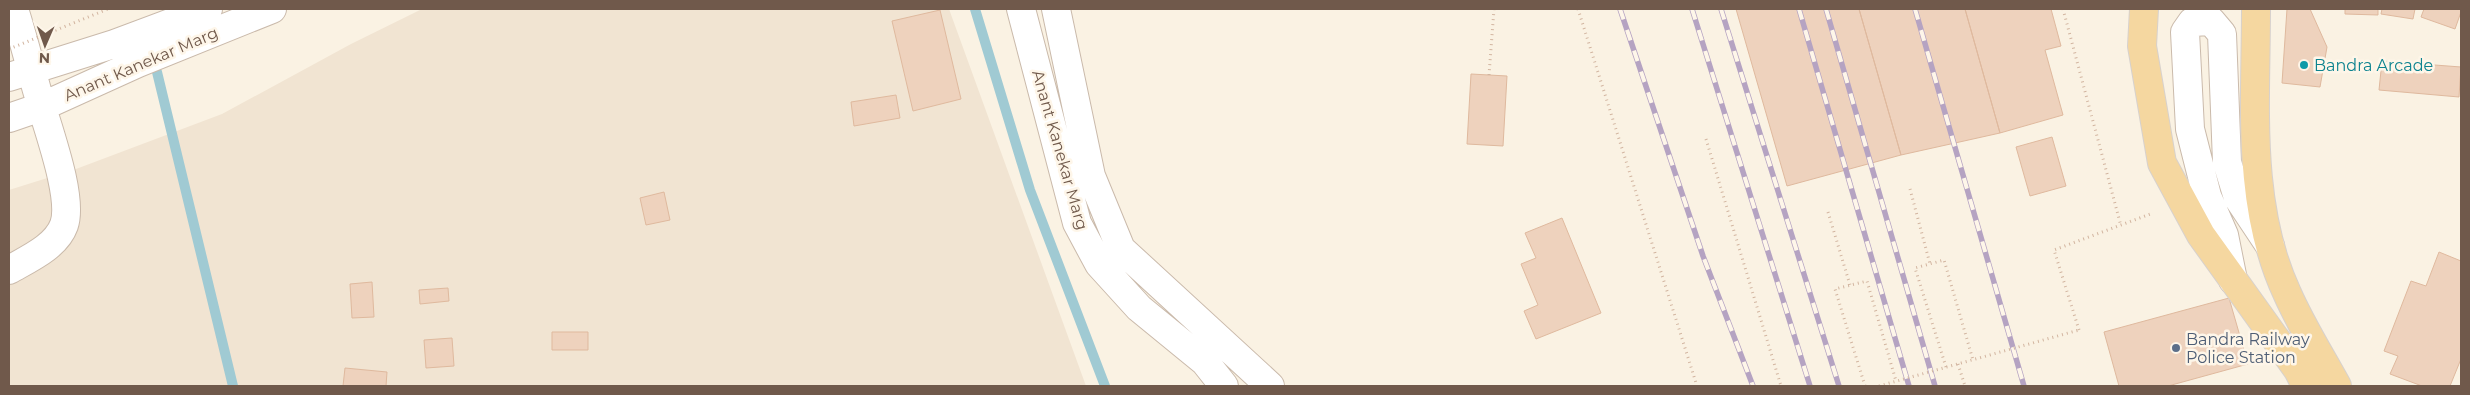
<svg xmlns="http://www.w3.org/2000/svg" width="2470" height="395" font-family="Montserrat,sans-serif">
  <rect width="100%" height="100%" fill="#faf2e3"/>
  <path fill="#f1e4d2" d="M422,9H949L1086,386H9V190L76,169L222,114L351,44Z"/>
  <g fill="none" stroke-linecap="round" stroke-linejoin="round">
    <path stroke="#a0cad3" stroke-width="10" d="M975,9L1030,190L1105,386
      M157,72L233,386"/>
  </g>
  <path fill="#eed2bd" stroke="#dfb99e" d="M1736,9H1859L1901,155L1787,186Z
    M1859,9H1965L2000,133L1901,155Z
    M1965,9H2051L2061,46L2045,50L2063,115L2000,133Z
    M2287,9H2310L2327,47L2320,87L2282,83Z
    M2345,9H2378V15L2345,14Z
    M2382,9H2415L2413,19L2381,14Z
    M2424,9H2461V12L2455,29L2421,17Z
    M940,10L961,99L913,111L892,21Z
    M2382,61L2461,67L2459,97L2379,90Z
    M1471,74L1507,76L1503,146L1467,144Z
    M896,95L900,118L854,126L851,102Z
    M2052,137L2066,186L2030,196L2016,147Z
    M664,192L670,220L646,225L640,198Z
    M1562,218L1601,313L1536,339L1524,311L1538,305L1521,264L1536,258L1525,233Z
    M2439,252L2461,261V359L2450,386H2422L2390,374L2398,356L2384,351L2411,281L2426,286Z
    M372,282L374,317L352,318L350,284Z
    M448,288L449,301L420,304L419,290Z
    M2229,298L2248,364L2168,386H2119L2104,332Z
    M552,332H588V350H552Z
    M452,338L454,366L426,368L424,340Z
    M345,368L387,372L386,386H343Z"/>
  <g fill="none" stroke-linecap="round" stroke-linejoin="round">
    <defs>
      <path id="minor" d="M1021,9L1077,223L1099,264L1139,308L1205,362L1224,386
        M1056,9L1091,176L1121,249L1270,386
        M9,77L114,44L208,9
        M9,118L41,107L138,63L272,9
        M9,270C28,259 56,247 64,225C74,197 46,124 38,94C30,66 23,37 14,9
        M2233,280L2224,235L2207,196L2190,129L2185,32L2192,22L2211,21L2222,34L2227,162L2238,198L2270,246"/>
      <path id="major" d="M2144,9L2142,46L2162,163L2201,235L2298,370L2306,386
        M2256,9C2256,103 2246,205 2287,293C2301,325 2320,355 2337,386"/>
    </defs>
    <use href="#minor" stroke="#cabaab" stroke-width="30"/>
    <use href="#major" stroke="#d7d1cd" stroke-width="30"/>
    <path stroke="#d2b5a0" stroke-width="3" stroke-dasharray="1 4" stroke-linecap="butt" d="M1578,9L1697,386
      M2063,9L2121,226
      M1489,75L1494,9
      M1706,139L1781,386
      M1910,189L1930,264
      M1828,212L1850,285
      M2079,330L2054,250L2153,213
      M1958,364L1965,386
      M1946,367L1915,268L1944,260L1973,360
      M1865,386L1835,289L1867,281L1896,381"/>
    <use href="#minor" stroke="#fff" stroke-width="28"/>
    <use href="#major" stroke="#f5d7a0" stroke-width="28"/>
    <defs>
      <path id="rail" d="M1620,9L1703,256L1753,386
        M1692,9L1810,386
        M1721,9L1839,386
        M1799,9L1909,386
        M1826,9L1935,386
        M1915,9L2024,386"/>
    </defs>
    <use href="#rail" stroke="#b5a3c2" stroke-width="5.5"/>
    <use href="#rail" stroke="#fef6e9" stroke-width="4" stroke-dasharray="11" stroke-linecap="butt"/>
    <path stroke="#d2b5a0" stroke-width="3" stroke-dasharray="1 4" stroke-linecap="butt" d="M9,49L108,9
      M1879,386L2079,330"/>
  </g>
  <circle fill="#0f9aa8" stroke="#fef6e9" stroke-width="2" cx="2304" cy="65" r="5"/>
  <circle fill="#5c6f8a" stroke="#fef6e9" stroke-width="2" cx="2176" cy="348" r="5"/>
  <g text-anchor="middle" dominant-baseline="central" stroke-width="5" stroke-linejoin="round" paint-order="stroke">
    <g font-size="16" fill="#70594b" stroke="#fef6e9">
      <text transform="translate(141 64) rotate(-23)">Anant Kanekar Marg</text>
      <text transform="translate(1060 150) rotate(74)">Anant Kanekar Marg</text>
    </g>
    <g font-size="16" fill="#0d838f" stroke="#fef6e9" text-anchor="start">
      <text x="2314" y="65">Bandra Arcade</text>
    </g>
    <g font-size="16" fill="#4e5e75" stroke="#fef6e9" text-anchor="start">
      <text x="2186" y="339">Bandra Railway<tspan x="2186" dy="18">Police Station</tspan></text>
    </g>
  </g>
  <rect width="2470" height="395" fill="none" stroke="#70594b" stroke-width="20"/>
  <g transform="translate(45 45) rotate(182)" stroke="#fef6e9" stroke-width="4" paint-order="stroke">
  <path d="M0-4L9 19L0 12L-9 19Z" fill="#70594b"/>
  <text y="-8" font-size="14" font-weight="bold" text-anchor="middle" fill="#70594b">N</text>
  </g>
</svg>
